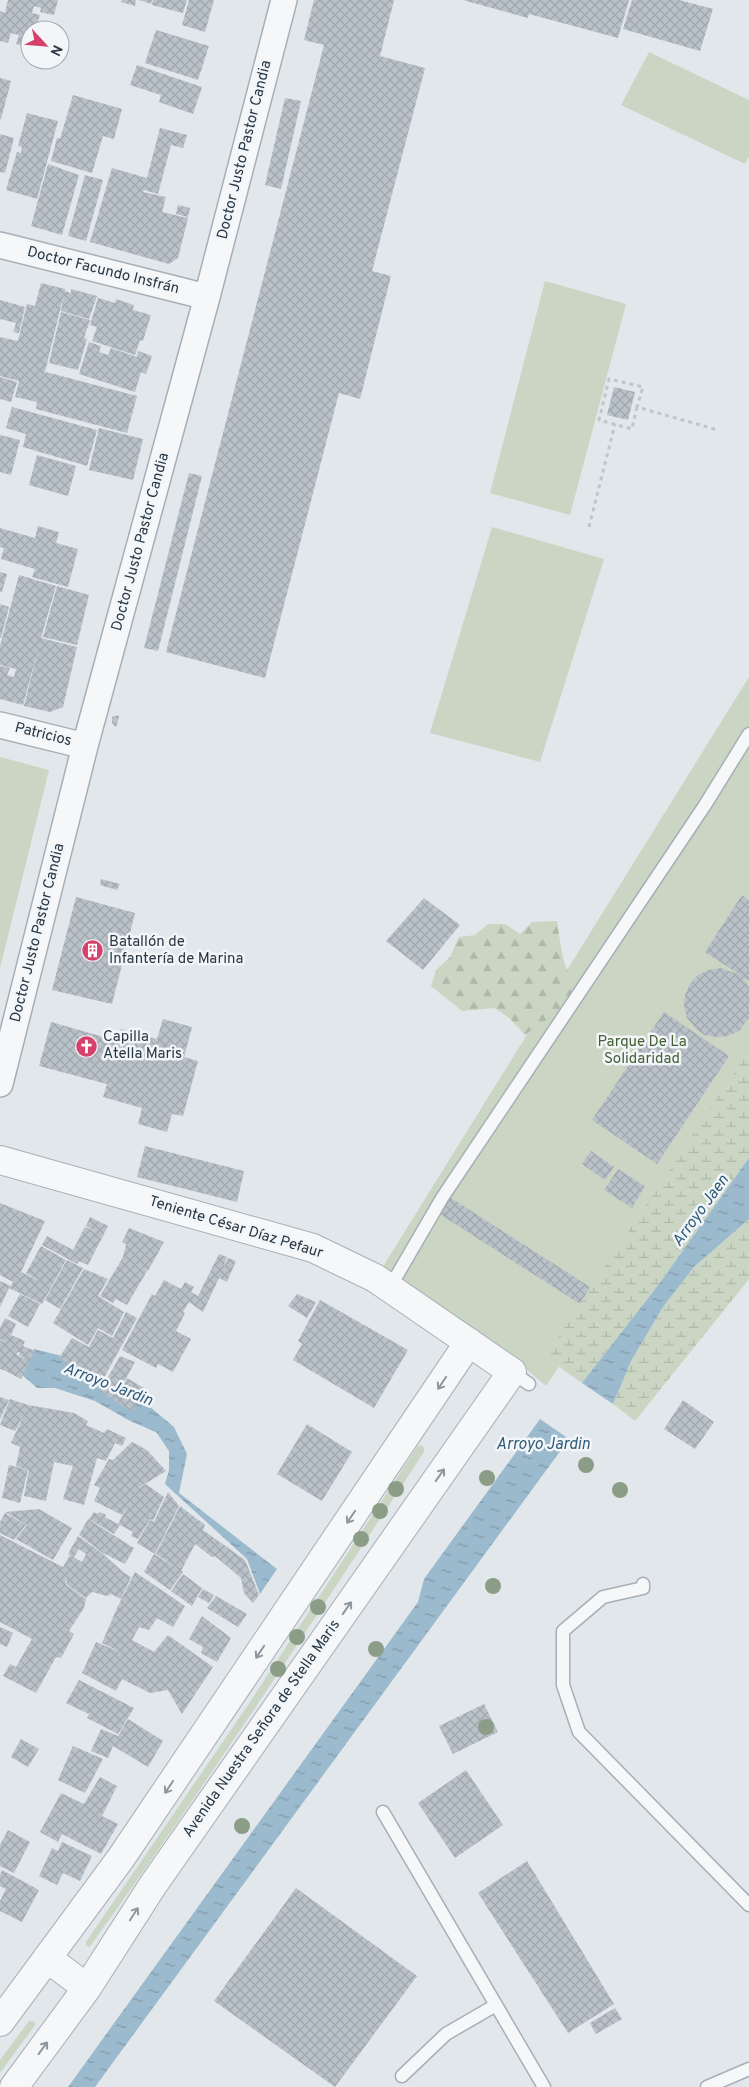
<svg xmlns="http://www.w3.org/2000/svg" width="749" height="2087" font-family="Overpass,sans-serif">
  <defs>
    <pattern id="forest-firs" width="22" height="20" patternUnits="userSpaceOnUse" patternTransform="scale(1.25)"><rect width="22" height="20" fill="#cad6c3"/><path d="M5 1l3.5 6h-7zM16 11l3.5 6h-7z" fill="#aeb8a9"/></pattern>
    <pattern id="wetland-marsh" width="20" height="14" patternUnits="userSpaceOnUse" patternTransform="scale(1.25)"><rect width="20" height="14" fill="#cad6c3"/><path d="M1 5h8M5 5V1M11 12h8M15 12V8" fill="none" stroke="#aeb8a9"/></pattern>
    <pattern id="water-ripples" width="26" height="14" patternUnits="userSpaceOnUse" patternTransform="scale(1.25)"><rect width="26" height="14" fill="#9cbacd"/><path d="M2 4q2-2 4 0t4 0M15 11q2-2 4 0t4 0" fill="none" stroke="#7f98a8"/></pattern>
    <pattern id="building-cross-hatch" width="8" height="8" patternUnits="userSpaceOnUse" patternTransform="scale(1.25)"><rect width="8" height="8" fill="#b9c1c9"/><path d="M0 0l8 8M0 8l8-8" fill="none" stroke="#9fa6ae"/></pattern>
  </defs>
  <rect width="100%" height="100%" fill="#e2e7eb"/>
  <path fill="#cad6c3" d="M649,52L749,100V156L745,164L621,105Z
    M545,281L626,304L570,515L490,493Z
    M492,527L604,559L540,762L430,733Z
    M749,677V1082L546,1386L511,1356L379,1273Z
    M0,757L49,770L0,968Z
    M420,1445L424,1447V1452C315,1618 207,1784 91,1945L89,1947L86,1945V1942L248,1705L417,1447Z
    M29,2021L35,2022V2025L0,2073V2060Z"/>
  <path fill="url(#forest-firs)" d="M557,921C562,951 561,964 578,991L571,1002L525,1035L509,1018L495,1008L462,1011L431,986L436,970L450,957L459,937L475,935L488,924H505L520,934L532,922Z"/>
  <path fill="url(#wetland-marsh)" d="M749,1050V1158L659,1284L582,1383L545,1357Z
    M749,1219V1279L635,1421L613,1404L631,1361L663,1307L694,1267Z"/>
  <path fill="url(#water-ripples)" d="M749,1158V1219L694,1267L663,1307L631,1361L613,1404L582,1383L659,1284Z
    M34,1349L66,1357L106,1385L149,1406L174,1427L187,1454L179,1493L277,1569L260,1594L247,1559L165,1484L169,1470V1451L156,1432L130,1421L95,1401L55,1388H37L22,1375L0,1369V1356L21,1362Z
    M540,1419L569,1439L95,2087H68L418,1602L424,1579Z"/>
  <path fill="url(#building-cross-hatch)" d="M8,0H58L54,15L40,12L41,8L34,6L32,13L40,15L35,30H30V48L16,44L19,35L11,33L8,43L0,41V11L5,13Z
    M122,0H136L135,6L121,2Z
    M139,0H152L151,4Z
    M153,0H187L183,13L152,5Z
    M189,0H214L205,32L182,25Z
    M314,0H394L380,56L425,68L372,271L391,276L360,399L339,393L265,678L166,652L324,45L304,40Z
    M463,0H629L618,38L529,14L528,18Z
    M632,0H679L713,9L700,51L623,29Z
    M156,30L209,46L198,80L145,63Z
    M137,65L202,87L193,114L159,102L161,95L130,85Z
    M0,78L11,81L1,119H0Z
    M73,95L122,109L114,139L103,136L92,173L51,161L57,138L60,139Z
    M285,98L301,101L281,189L265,185Z
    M27,113L58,121L37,199L6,190L17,152L21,153L22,147L18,146Z
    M160,128L187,135L183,148L171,145L158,194L144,190L143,192L166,197L162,212L188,218L178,258L169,264L90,242L112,168L147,178Z
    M0,134L14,138L5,173L0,172Z
    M48,164L79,175L62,235L31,226Z
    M85,175L103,180L86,241L68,236Z
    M178,205L190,208L188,217L176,214Z
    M41,283L65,289V291L71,293V289L97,296L89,319L61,311L64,294L44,376L46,372L137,396L127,433L36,409L37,402L15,397L19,381L0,376V337L18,341L27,304L35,306Z
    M98,298L115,303L116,299L134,305L133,310L151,315L143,341L140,340L135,355L92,341L97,327L90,325Z
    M0,300L25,307L19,333L13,332L16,323L0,319Z
    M61,312L90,320L84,338L87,339L78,370L49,363Z
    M89,342L101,346L99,352L108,355L111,348L137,357L138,351L152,356L146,374L141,372L135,392L79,374Z
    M0,377L17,382L11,402L0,399Z
    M614,387L635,392L628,420L607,415Z
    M12,407L97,430L87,466L23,447L26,434L6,428Z
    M99,428L143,439L133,480L89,470Z
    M0,435L20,440L11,475L0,472Z
    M37,455L76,466L68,496L29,485Z
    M189,473L202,476L158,651L144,648Z
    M38,526L59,532L56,543L78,549L68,587L32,577L35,569L1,559L4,548L0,547V528L35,538Z
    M0,572L7,574L2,592L0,591Z
    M19,575L56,586L41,638L77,647L63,707L50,712L24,706L39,646L23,705L0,699V666L10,668L7,675L14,677L16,669L0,665V646Z
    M57,586L89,595L77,645L43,637Z
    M0,604L9,607L1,638H0Z
    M119,715V717L116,727L112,723V717Z
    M101,879L120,884L117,890L100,885Z
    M742,895L749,900V981L742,977L749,987V1018L739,1031L728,1036L716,1037L704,1035L695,1028L687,1018L684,1006L685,995L690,984L698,975L709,970L721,968L740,975L705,952Z
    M76,897L135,913L112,1004L52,990Z
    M424,898L460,925L423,970L386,941Z
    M664,1012L729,1056L657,1164L592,1120Z
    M163,1019L192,1027L184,1057L198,1061L183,1116L172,1114L167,1132L138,1124L142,1108L103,1097L107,1084L39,1066L51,1022L118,1041L121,1029L157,1039Z
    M145,1146L244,1171L237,1202L137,1177Z
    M591,1151L614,1167L605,1180L582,1164Z
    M618,1169L645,1186L632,1208L604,1190Z
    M440,1191L590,1287L580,1304L430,1208Z
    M0,1203L45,1221L21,1272L40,1281L26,1273L41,1246L66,1260L42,1304L9,1288L0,1307V1281L11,1286L13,1282L0,1275Z
    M90,1217L108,1226L88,1265L79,1261L77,1264L42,1245L47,1236L73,1250L85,1227L97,1232L86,1226Z
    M129,1228L164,1242L148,1271L134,1264L147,1271L127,1305L116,1299L113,1303L100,1296L123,1257L126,1244L122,1242Z
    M219,1254L227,1257L223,1269L228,1258L236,1261L227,1282L219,1278L203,1312L189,1302L183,1312L185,1313L176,1331L191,1339L173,1372L158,1364L156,1368L122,1350L152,1294L155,1296L164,1280L181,1289L185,1282L194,1287L191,1292L198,1296Z
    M67,1260L83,1268L60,1309L45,1300Z
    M84,1269L108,1279L98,1296L124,1312L112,1336L98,1328L88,1345L53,1323Z
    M20,1294L40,1304L28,1327L8,1316Z
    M297,1294L316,1302L307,1318L288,1306Z
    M320,1300L408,1350L374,1408L293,1360L302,1344L298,1341Z
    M126,1312L137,1318L101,1383L59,1358L72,1338L89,1347L98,1330L113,1338Z
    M5,1318L16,1324L11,1335L25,1341L23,1346L35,1351L30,1361L19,1355L20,1353L18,1352L16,1354L30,1362L21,1379L0,1368V1340L7,1343L0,1339V1328Z
    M120,1356L135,1362L114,1400L100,1391Z
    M127,1378L144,1388L132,1411L114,1401Z
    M0,1397L9,1400L0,1419Z
    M10,1399L28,1405L74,1413L88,1421L86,1425L104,1433L107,1429L126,1438L122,1446L115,1443L106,1461L97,1458L84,1505L63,1499L73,1466L54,1462L46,1501L24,1496L29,1470L16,1466L20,1447L11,1443L25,1412L15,1431L0,1425Z
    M683,1400L714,1422L695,1449L664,1429Z
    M307,1424L352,1452L322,1501L277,1474Z
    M132,1442L147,1450L166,1471L135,1490L146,1484L164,1497L153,1521L150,1519L138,1539L131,1536L133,1532L120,1525L114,1534L89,1519L94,1512L97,1514L100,1512L106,1515L105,1517L118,1524L131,1500L122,1515L94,1501L100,1488L94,1485L109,1459L113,1460Z
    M9,1465L28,1470L20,1503L2,1498Z
    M168,1492L179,1506L155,1554L137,1543L150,1520L154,1522Z
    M180,1506L205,1525L203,1530L245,1560L259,1595L253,1603L244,1593L241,1578L215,1556L212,1557L195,1544L181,1571L156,1554Z
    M39,1509L72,1528L53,1560L16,1539L27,1525L5,1512Z
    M5,1513L26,1525L14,1540L0,1533V1522Z
    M88,1519L134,1548L125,1564L103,1553L79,1535Z
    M0,1535L63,1567L70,1555L82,1562L86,1554L79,1549L74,1557L68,1554L78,1536L102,1553L123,1572L131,1577L121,1599L111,1594L107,1596L92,1592L86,1598L67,1585L65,1573L66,1585L86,1599L84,1608L69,1631L74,1634L61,1658L56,1657L36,1693L3,1676L10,1664L16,1667L32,1639L0,1622Z
    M154,1554L183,1572L170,1590L144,1572Z
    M135,1572L185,1606L173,1627L157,1618L149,1630L139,1627L132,1640L154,1652L168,1635L213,1667L182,1714L168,1690L150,1693L122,1679L116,1691L82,1673L96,1642L122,1653L102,1643L117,1608Z
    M183,1574L202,1588L192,1606L171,1591Z
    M203,1589L214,1595L209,1603L198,1597Z
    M216,1596L247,1614L238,1627L207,1608Z
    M202,1616L231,1638L217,1662L201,1653L203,1647L189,1639Z
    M0,1627L13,1633L7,1647L0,1644Z
    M79,1680L134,1708L118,1734L87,1718L89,1714L66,1703Z
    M484,1704L498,1732L453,1754L439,1726Z
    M128,1719L163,1741L148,1767L113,1746L108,1758L91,1751L101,1729L118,1736Z
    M21,1739L39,1749L28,1767L11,1757Z
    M73,1746L103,1759L85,1793L58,1780Z
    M466,1770L503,1825L455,1858L418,1803Z
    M100,1777L117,1786L102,1816L118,1824L101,1854L62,1834L58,1842L40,1832L61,1793L84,1804Z
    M8,1830L30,1842L14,1873L0,1866V1845Z
    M62,1842L92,1856L80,1881L63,1873L57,1885L39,1876L52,1848L58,1851Z
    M527,1861L614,2004L568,2033L478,1893Z
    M2,1870L39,1890L22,1922L0,1911V1901L6,1889L0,1886V1875Z
    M296,1888L417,1976L335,2087L214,2001Z
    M615,2008L622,2019L596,2034L590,2023Z"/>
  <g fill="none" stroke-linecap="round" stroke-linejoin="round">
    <defs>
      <path id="service" d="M389,1289L442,1198L705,805L749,734
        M512,1372L529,1384
        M643,1584V1588L603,1597L563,1631V1685L579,1732L749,1905
        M383,1812L544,2087
        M402,2076L446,2034L496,2005
        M707,2087L749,2069"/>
      <path id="minor" d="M0,245L207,297
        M0,725L85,746
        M0,1084L85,746L207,297L284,0"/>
      <path id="tertiary" d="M0,1160L313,1248L375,1278L512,1372L153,1885L87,1988L14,2087
        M47,1958L87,1988
        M0,2022L121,1858L469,1342"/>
    </defs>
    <use href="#service" stroke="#a7afb6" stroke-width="15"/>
    <use href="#minor" stroke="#a7afb6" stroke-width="28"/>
    <use href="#tertiary" stroke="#a7afb6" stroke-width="30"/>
    <path stroke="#c0c5ca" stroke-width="3" stroke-dasharray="4 4" stroke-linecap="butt" d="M637,407L632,429L599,420L609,379L643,387L637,407L718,430
      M589,527L615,424"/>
    <use href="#service" stroke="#f5f7f9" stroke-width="12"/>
    <use href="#minor" stroke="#f5f7f9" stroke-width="25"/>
    <use href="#tertiary" stroke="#f5f7f9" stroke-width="28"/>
  </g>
  <g fill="#8b9d87">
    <circle cx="586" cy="1465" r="8"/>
    <circle cx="487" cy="1478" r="8"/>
    <circle cx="396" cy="1489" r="8"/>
    <circle cx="620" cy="1490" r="8"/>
    <circle cx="380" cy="1511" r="8"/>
    <circle cx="361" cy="1539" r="8"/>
    <circle cx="493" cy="1586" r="8"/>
    <circle cx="318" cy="1607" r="8"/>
    <circle cx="297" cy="1637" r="8"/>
    <circle cx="376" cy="1649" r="8"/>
    <circle cx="278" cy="1669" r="8"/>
    <circle cx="486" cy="1727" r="8"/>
    <circle cx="242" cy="1826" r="8"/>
  </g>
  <defs><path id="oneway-shaft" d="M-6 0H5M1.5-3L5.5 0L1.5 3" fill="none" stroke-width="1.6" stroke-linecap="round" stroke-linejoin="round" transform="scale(1.25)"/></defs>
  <g stroke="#8f979e">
    <use href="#oneway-shaft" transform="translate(442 1383) rotate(124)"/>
    <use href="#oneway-shaft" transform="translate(440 1475) rotate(-55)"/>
    <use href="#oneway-shaft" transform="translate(351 1517) rotate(124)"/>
    <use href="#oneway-shaft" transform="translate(347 1608) rotate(-55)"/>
    <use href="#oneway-shaft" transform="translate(260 1652) rotate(124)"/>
    <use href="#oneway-shaft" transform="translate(169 1787) rotate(124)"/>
    <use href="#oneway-shaft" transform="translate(134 1914) rotate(-57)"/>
    <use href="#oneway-shaft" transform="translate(43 2048) rotate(-54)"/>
  </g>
  <defs>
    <symbol id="building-disc" viewBox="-11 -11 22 22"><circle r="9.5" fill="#d6416b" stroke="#f2f6f8"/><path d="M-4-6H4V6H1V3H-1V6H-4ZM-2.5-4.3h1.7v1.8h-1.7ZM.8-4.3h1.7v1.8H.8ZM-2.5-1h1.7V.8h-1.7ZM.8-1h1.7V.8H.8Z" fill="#fff"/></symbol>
    <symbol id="church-disc" viewBox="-11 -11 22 22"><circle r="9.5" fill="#d6416b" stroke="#f2f6f8"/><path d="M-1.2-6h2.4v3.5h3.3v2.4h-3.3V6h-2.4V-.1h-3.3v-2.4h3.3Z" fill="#fff"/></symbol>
  </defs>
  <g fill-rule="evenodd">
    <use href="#building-disc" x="80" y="938" width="25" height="25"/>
    <use href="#church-disc" x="74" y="1034" width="25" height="25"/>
  </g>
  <g text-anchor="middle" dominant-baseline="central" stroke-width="5" stroke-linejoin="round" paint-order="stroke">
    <g font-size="15" fill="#293744" stroke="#f2f6f8">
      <text transform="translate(245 150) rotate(-76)">Doctor Justo Pastor Candia</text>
      <text transform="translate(103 271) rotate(14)">Doctor Facundo Insfrán</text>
      <text transform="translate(141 542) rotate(-75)">Doctor Justo Pastor Candia</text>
      <text transform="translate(43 735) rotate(14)">Patricios</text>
      <text transform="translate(38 933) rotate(-76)">Doctor Justo Pastor Candia</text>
      <text transform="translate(236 1228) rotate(17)">Teniente César Díaz Pefaur</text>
      <text transform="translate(262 1729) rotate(-55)">Avenida Nuestra Señora de Stella Maris</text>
    </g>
    <g font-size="15" fill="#293744" stroke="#f2f6f8" text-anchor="start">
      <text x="109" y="942">Batallón de<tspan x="109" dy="17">Infantería de Marina</tspan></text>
      <text x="103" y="1037">Capilla<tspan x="103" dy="17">Atella Maris</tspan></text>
    </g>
    <g font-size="15" fill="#436135" stroke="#f2f6f8">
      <text x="642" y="1042">Parque De La<tspan x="642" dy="17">Solidaridad</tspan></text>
    </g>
    <g font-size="16" font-style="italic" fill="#305b7b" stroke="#f2f6f8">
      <text transform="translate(701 1211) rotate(-54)">Arroyo Jaen</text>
      <text transform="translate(108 1385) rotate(21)">Arroyo Jardin</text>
      <text x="543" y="1445">Arroyo Jardin</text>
    </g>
  </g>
  <g transform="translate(45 45) rotate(116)"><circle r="24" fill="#f2f6f8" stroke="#a2aab0"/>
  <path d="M0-4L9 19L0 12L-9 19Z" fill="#d6416b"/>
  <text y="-8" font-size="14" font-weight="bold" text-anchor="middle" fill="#293744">N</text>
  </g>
</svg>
